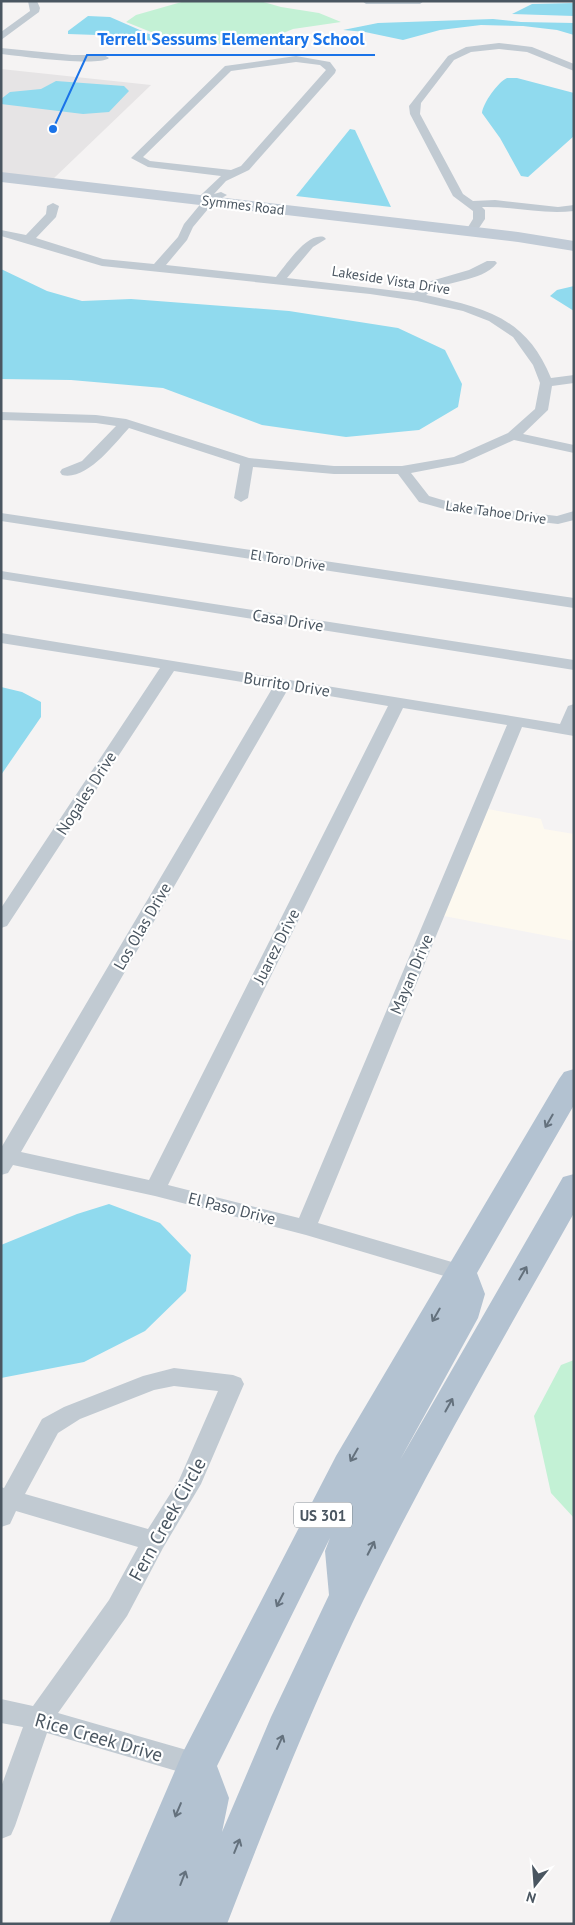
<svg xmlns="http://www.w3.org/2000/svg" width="575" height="1925" font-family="'PT Sans',sans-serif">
  <rect width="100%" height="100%" fill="#f5f3f3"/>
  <path fill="#fdf9ef" d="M488,809L541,819L544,829L574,834V941L444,916Z"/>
  <path fill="#e6e4e5" d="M1,69L151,85L53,179L1,173Z"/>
  <path fill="#c3f1d5" d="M185,1H260L281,7L319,13L341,22L293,29L269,39L231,45L166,38L126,22L136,15Z
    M574,1360V1518L551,1493L534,1416L561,1365Z"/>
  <path fill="#90daee" d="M574,3V16L512,14L532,4Z
    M88,16L110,17L165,41L157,42L126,36L68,34V31Z
    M493,19L521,22L574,23V35L557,30L523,26L481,25L440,30L403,40L365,32L343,30L378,23Z
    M507,78H517L574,93V136L528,177L521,176L500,138L482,113C483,103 498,82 507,78Z
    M56,81L124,86L129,91L109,112L83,114L1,104V99L10,92L41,89Z
    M350,129L355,130L391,207L296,196Z
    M1,269L47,291L82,301L131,299L289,311L398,328L445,350L462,384L458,407L419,430L346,437L262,425L163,388L71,380L1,379Z
    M574,286V311L550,296L557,290Z
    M1,687L22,692L41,702V717L1,775Z
    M109,1204L160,1223L191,1255L186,1291L145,1331L84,1362L1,1378V1245L77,1214Z"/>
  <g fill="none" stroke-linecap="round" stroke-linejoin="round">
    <path fill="#c1cad2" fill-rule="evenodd" d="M28,1H37L40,8L39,12L1,40V32L30,11Z
      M362,1H424L420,4H366Z
      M499,43L532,47L574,64V71L527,52L499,49L471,52L454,60L421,103L420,114L463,194L473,201L495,200L558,207L574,205V211C543,215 513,206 482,207L485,210V219L475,234L471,235L465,232L473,219V211L453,196L410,114L409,106L448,56L466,47Z
      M1,48L72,55H104L109,58C99,67 19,56 1,54Z
      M296,56L330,62L336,70L335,73L249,170L226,181L214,194L221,192L227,195L213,203L193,227L187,240L166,265L276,277C286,265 307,232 324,237L326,239L313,247L287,278L414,293L431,281L469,270L487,261H495L497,263C480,284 446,278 426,295C485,308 526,317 551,378L574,375V383L552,386L548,410L523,434L574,445V453L514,440L463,463L411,473L429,496L456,504L557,516L574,511V520L558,524L455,512L419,502L398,474H334L253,467L248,498L241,502L234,498L240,464L129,428C114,444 87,481 62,475L60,472L62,469L82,461L116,426L96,423L1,420V412L96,415L126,419L249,458L334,466H402L454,457L508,433L535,409L540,383L533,365L513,337L489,321L463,311L417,301L370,294L102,266L1,236V230L26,235L46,214L47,206L53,203L59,206L56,217L36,238L103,259L154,264L178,237L184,224L203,201L201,195L203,193L221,176L148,167L131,158L225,66ZM296,62L320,65L326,70L241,166L231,170L150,161L143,157L231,71Z
      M1,513L574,598V608L1,521Z
      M1,571L574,660V670L1,579Z
      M1,633L560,724L568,706L574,704V736L522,727L318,1223L469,1267L472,1273L469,1279L461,1281L306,1235L155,1196L13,1165L8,1173L1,1175V1148L273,687L174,671L7,926L1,928V908L160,668L1,643ZM288,689L388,706L149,1180L21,1152ZM403,708L507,725L299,1218L168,1185Z
      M174,1368L233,1375L241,1378L244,1384L201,1484L163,1548L127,1616L58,1713L197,1753L206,1756L210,1765L206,1774L197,1777L47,1733L15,1826L11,1835L1,1839V1787L23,1727L1,1723V1699L33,1706L109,1600L138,1547L16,1511L10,1524L1,1527V1487L4,1488L42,1419L64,1407L143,1376ZM174,1386L218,1391L179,1480L148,1529L25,1494L58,1433L80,1419L154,1390Z"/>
    <path fill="#c1cbd6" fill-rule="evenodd" d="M1,172L518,232L574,241V251L518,242L1,182Z"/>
    <path fill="#b3c2d1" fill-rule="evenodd" d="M574,1069V1105L477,1273L485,1294L478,1318L400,1460L563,1177L574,1174V1213C502,1341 427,1469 363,1601C312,1706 269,1815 227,1924H109L183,1752L336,1456L559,1079L564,1072ZM330,1538L325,1551L329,1595L271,1717L222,1832L229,1798L217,1766Z"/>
  </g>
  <defs><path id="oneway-shaft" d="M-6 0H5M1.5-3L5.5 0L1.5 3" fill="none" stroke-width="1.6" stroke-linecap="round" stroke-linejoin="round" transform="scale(1.25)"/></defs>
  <g stroke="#64717d">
    <use href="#oneway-shaft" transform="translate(549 1121) rotate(120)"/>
    <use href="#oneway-shaft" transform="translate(523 1273) rotate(-60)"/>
    <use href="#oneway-shaft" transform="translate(436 1315) rotate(120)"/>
    <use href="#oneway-shaft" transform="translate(449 1405) rotate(-61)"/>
    <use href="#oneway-shaft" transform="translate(354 1455) rotate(120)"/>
    <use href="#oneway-shaft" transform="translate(371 1548) rotate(-63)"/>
    <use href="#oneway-shaft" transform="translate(280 1600) rotate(117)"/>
    <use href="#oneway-shaft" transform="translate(280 1742) rotate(-66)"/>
    <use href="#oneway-shaft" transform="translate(178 1810) rotate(113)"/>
    <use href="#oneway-shaft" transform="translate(237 1846) rotate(-68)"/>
    <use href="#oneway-shaft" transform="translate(183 1878) rotate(-69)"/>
  </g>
  <g text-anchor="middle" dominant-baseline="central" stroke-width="4.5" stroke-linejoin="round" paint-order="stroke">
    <g font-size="14" fill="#4a5661" stroke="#fff">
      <text transform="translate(243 205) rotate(7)">Symmes Road</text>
      <text transform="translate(391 280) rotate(9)">Lakeside Vista Drive</text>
      <text transform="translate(496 512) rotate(8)">Lake Tahoe Drive</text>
      <text transform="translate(288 560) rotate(9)">El Toro Drive</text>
    </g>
    <rect fill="#fff" stroke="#808990" stroke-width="1" x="294" y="1502.5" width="58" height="25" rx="4"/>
    <g font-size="15" font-weight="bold" fill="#4a5661">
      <text x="323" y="1515">US 301</text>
    </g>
    <g font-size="16" fill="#4a5661" stroke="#fff">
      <text transform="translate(288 620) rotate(9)">Casa Drive</text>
      <text transform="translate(287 684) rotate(9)">Burrito Drive</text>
      <text transform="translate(86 793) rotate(-57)">Nogales Drive</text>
      <text transform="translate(142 926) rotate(-60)">Los Olas Drive</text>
      <text transform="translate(276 946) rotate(-63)">Juarez Drive</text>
      <text transform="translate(411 974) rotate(-67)">Mayan Drive</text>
      <text transform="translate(232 1208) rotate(14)">El Paso Drive</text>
    </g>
    <g font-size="19" fill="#4a5661" stroke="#fff">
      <text transform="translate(167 1519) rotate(-61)">Fern Creek Circle</text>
      <text transform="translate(99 1737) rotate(16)">Rice Creek Drive</text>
    </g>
  </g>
  <path fill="none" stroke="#1a73e8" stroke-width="2" d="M53 129L87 55H375"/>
  <circle fill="#1a73e8" stroke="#fff" stroke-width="2" cx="53" cy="129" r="5"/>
  <g font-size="18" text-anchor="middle" font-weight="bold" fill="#1a73e8" stroke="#fff" stroke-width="4.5" stroke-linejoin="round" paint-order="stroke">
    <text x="231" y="45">Terrell Sessums Elementary School</text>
  </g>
  <rect width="575" height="1925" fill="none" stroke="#4a5661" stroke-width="5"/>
  <g transform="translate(535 1885) rotate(197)" stroke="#ffffff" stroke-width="4" paint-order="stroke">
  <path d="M0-4L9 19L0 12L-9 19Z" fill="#4a5661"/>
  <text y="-8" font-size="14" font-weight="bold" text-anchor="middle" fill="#4a5661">N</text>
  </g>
</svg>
